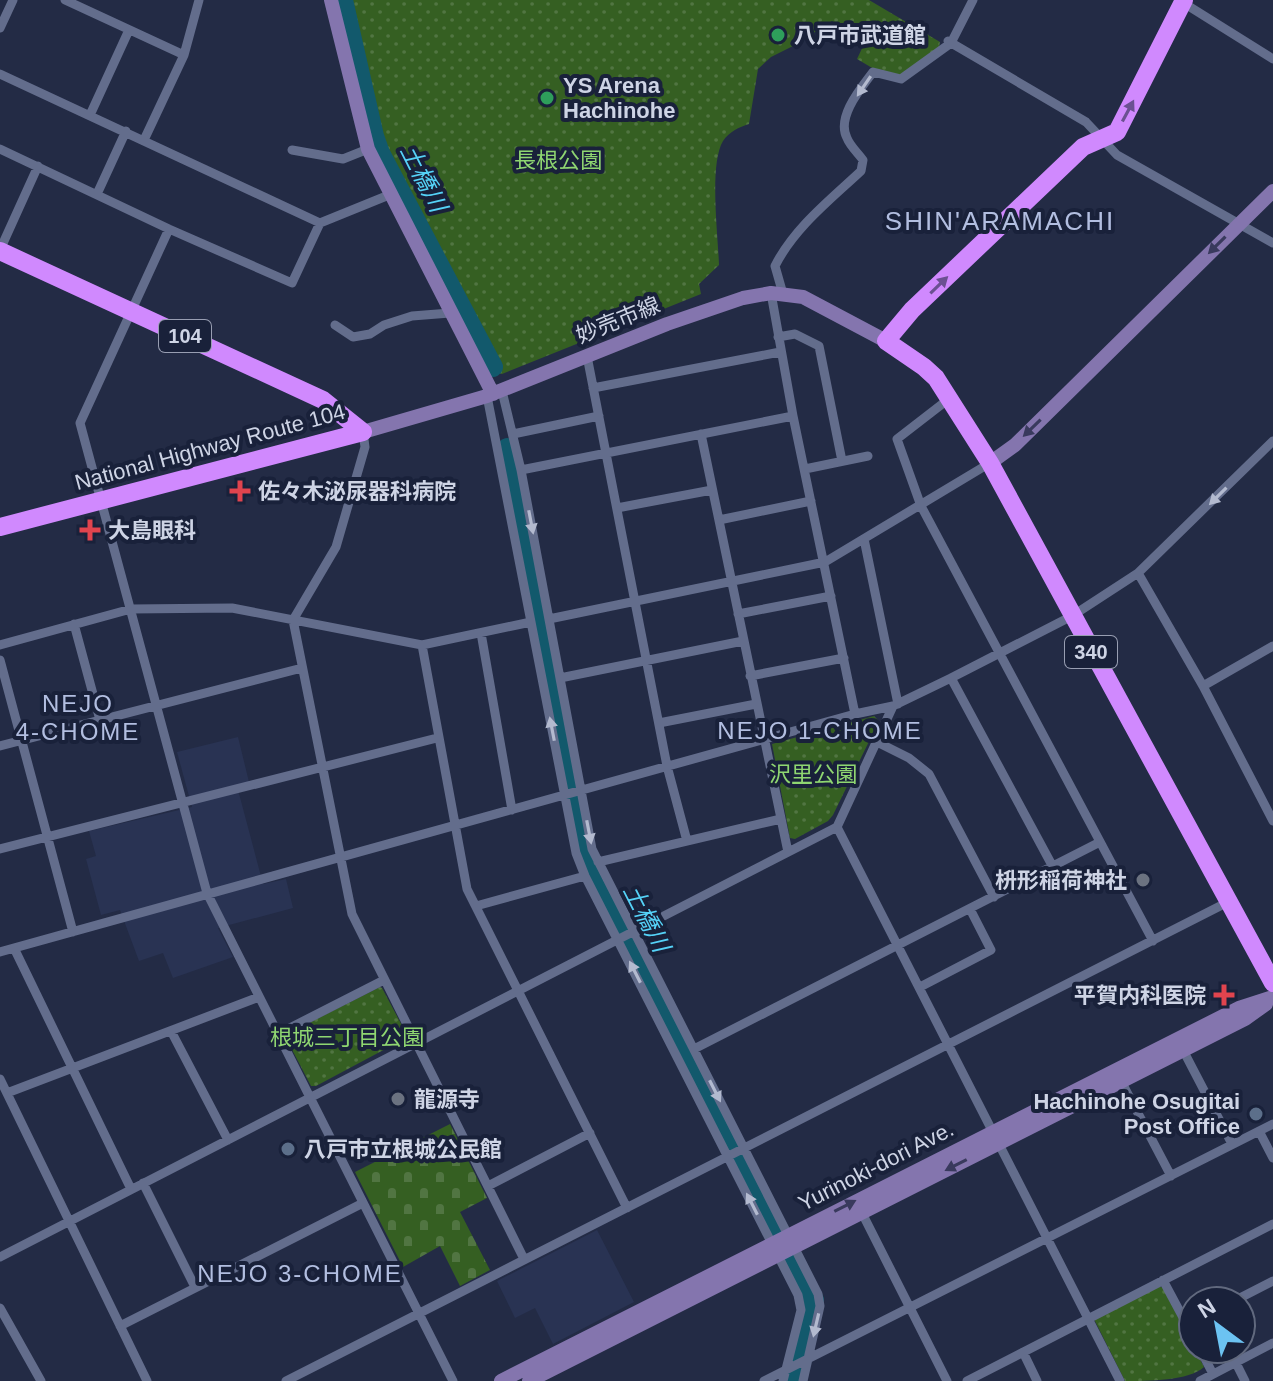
<svg xmlns="http://www.w3.org/2000/svg" width="1273" height="1381" font-family="Arial,'Noto Sans JP',sans-serif">
  <defs>
    <pattern id="cemetery-stones" width="16" height="16" patternUnits="userSpaceOnUse" patternTransform="scale(2)"><rect width="16" height="16" fill="#355f22"/><path d="M2 7V4a2 2 0 0 1 4 0v3zM10 15v-3a2 2 0 0 1 4 0v3z" fill="#517542"/></pattern>
    <pattern id="park-dots" width="8" height="8" patternUnits="userSpaceOnUse" patternTransform="scale(2)"><rect width="8" height="8" fill="#355f22"/><path d="M2 2h.1M6 6h.1" fill="none" stroke="#517542" stroke-width="1.8" stroke-linecap="round"/></pattern>
  </defs>
  <rect width="100%" height="100%" fill="#232b45"/>
  <path fill="#293353" d="M238,737L249,782L237,786L263,884L286,879L293,908L218,928L233,957L173,978L163,953L139,961L120,910L101,915L86,859L96,856L89,831L192,807L177,752Z
    M597,1230L634,1302L553,1344L535,1308L515,1318L497,1281Z"/>
  <path fill="url(#cemetery-stones)" d="M450,1124L487,1198L460,1212L490,1270L460,1286L440,1246L403,1267L355,1172Z"/>
  <path fill="url(#park-dots)" d="M339,0H869L940,42L939,47L900,76L874,69L857,59L865,42L832,21L795,45L771,57L758,69L749,124C739,127 729,132 723,141C709,164 718,235 719,265L699,284L701,294L502,374L494,372L489,364L460,303L454,302L370,137Z
    M874,716L879,721L833,815L828,821L795,839L790,838L772,744Z
    M380,987L382,988L407,1035L406,1038L316,1086H311L286,1038L289,1033Z
    M1159,1286L1163,1288L1204,1367C1189,1381 1148,1381 1125,1381L1094,1319Z"/>
  <g fill="none" stroke-linecap="round" stroke-linejoin="round">
    <path stroke="#12596c" stroke-width="20" d="M343,0L374,136L380,153L493,367
      M507,448L587,857L814,1300L795,1381"/>
    <path stroke="#636d8c" stroke-width="9" d="M65,0L184,55
      M1182,2L1273,59
      M0,28L13,0
      M948,41L1086,122L1117,155L1273,243
      M0,74L320,223L389,195
      M90,115L129,30
      M144,140L184,55L199,0
      M0,149L169,229L292,283L320,223
      M292,150L343,159L368,149
      M97,194L126,131
      M169,229L80,423L207,893L453,1381
      M0,250L38,166
      M771,293L793,416L855,714
      M783,294L775,266C794,228 830,200 861,171L863,160C858,153 850,146 847,138C836,117 861,88 873,72L901,79L951,43L973,0
      M335,325L353,337L370,334L384,325L412,316L450,313
      M778,337L795,334L819,346L842,461
      M587,356L667,766L687,841
      M593,388L780,352
      M502,391L521,470L592,849L818,1294L820,1306L803,1381
      M487,396L576,853L585,876L798,1295L801,1310L783,1381
      M950,398L897,439L921,506L1153,941
      M363,432L365,447L336,547L293,620L352,914L524,1259
      M513,434L599,416
      M701,434L788,852
      M805,469L868,456
      M521,470L793,416
      M617,508L712,490
      M719,520L811,501
      M864,539L898,704
      M1138,573L1203,686L1273,821
      M738,614L831,596
      M549,619L825,562L990,463
      M74,624L100,720
      M481,633L512,810
      M0,645L131,609L232,608L422,645L531,622
      M422,645L467,889L627,1208
      M0,660L73,932
      M750,676L844,658
      M560,678L743,641
      M951,678L1053,867
      M1203,686L1273,646
      M893,706L837,827L1120,1381
      M659,723L756,704
      M877,742L909,758L929,774L994,897
      M0,746L302,668
      M0,849L437,738
      M598,862L781,819
      M476,906L585,876
      M14,948L131,1189
      M0,952L855,714L893,706L951,678L1072,616L1138,573L1273,441
      M920,987L991,950L970,909
      M171,1031L228,1140
      M278,1034L384,980
      M694,1049L1100,842
      M1183,1050L1232,1144
      M1119,1077L1171,1176
      M0,1079L147,1381
      M7,1093L259,997
      M1259,1131L1273,1158
      M143,1183L195,1287
      M488,1186L590,1133
      M862,1213L947,1381
      M0,1257L837,827
      M1163,1280L1193,1336
      M1234,1301L1273,1281
      M0,1308L41,1381
      M120,1326L363,1203
      M1200,1349L1213,1374
      M1023,1352L1037,1381
      M1236,1363L1245,1381
      M286,1381L1228,902
      M764,1381L1273,1124
      M967,1381L1273,1224
      M1200,1381L1273,1343"/>
    <path stroke="#8475ae" stroke-width="14" d="M331,0L368,149L493,394
      M363,432L487,396L667,324L743,298L771,293L803,297L886,341
      M990,463L1015,445L1273,191
      M501,1381L1239,1008L1273,997
      M529,1381L1245,1019L1266,1004"/>
    <path stroke="#d089fe" stroke-width="18" d="M1184,0L1117,132L1083,147L912,310L886,341L924,367L936,378L990,463L1273,983
      M0,251L323,400L363,432
      M0,527L363,432"/>
  </g>
  <defs><path id="oneway-solid" d="M-6-.8H1V-3.2L6.5 0L1 3.2V.8H-6Z" transform="scale(2)"/></defs>
  <g fill="#b3bacf">
    <use href="#oneway-solid" transform="translate(864 86) rotate(124)"/>
    <use href="#oneway-solid" transform="translate(1218 496) rotate(135)"/>
    <use href="#oneway-solid" transform="translate(531 522) rotate(79)"/>
    <use href="#oneway-solid" transform="translate(552 729) rotate(-101)"/>
    <use href="#oneway-solid" transform="translate(589 832) rotate(79)"/>
    <use href="#oneway-solid" transform="translate(635 972) rotate(-117)"/>
    <use href="#oneway-solid" transform="translate(715 1091) rotate(63)"/>
    <use href="#oneway-solid" transform="translate(752 1204) rotate(-117)"/>
    <use href="#oneway-solid" transform="translate(816 1325) rotate(103)"/>
  </g>
  <g fill="#6b5092">
    <use href="#oneway-solid" transform="translate(1128 111) rotate(-62)"/>
    <use href="#oneway-solid" transform="translate(939 285) rotate(-44)"/>
  </g>
  <g fill="#393a5d">
    <use href="#oneway-solid" transform="translate(1217 245) rotate(135)"/>
    <use href="#oneway-solid" transform="translate(1032 428) rotate(136)"/>
    <use href="#oneway-solid" transform="translate(956 1165) rotate(153)"/>
    <use href="#oneway-solid" transform="translate(845 1206) rotate(-27)"/>
  </g>
  <g fill="#2e9e5b" stroke="#19213a" stroke-width="3">
    <circle cx="778" cy="35" r="8"/>
    <circle cx="547" cy="98" r="8"/>
  </g>
  <g fill="#e0444e" stroke="#19213a" stroke-width="3">
    <path d="M236 479h8v8h8v8h-8v8h-8v-8h-8v-8h8z"/>
    <path d="M86 518h8v8h8v8h-8v8h-8v-8h-8v-8h8z"/>
    <path d="M1220 983h8v8h8v8h-8v8h-8v-8h-8v-8h8z"/>
  </g>
  <g fill="#6b7280" stroke="#19213a" stroke-width="3">
    <circle cx="1143" cy="880" r="8"/>
    <circle cx="398" cy="1099" r="8"/>
  </g>
  <g fill="#5c6f8a" stroke="#19213a" stroke-width="3">
    <circle cx="1256" cy="1114" r="8"/>
    <circle cx="288" cy="1149" r="8"/>
  </g>
  <g text-anchor="middle" dominant-baseline="central" stroke-width="8" stroke-linejoin="round" paint-order="stroke">
    <g fill="#19213a" stroke="#989eb2" stroke-width="2">
      <rect x="159" y="320" width="52" height="32" rx="6"/>
      <rect x="1065" y="636" width="52" height="32" rx="6"/>
    </g>
    <g font-size="20" font-weight="bold" fill="#ced4e5">
      <text x="185" y="336">104</text>
      <text x="1091" y="652">340</text>
    </g>
    <g font-size="22" font-weight="bold" fill="#ced4e5" stroke="#19213a" text-anchor="start">
      <text x="794" y="35">八戸市武道館</text>
      <text x="563" y="85">YS Arena<tspan x="563" dy="25">Hachinohe</tspan></text>
      <text x="258" y="491">佐々木泌尿器科病院</text>
      <text x="108" y="530">大島眼科</text>
      <text x="1127" y="880" text-anchor="end">枡形稲荷神社</text>
      <text x="1206" y="995" text-anchor="end">平賀内科医院</text>
      <text x="414" y="1099">龍源寺</text>
      <text x="1240" y="1101" text-anchor="end">Hachinohe Osugitai<tspan x="1240" dy="25">Post Office</tspan></text>
      <text x="304" y="1149">八戸市立根城公民館</text>
    </g>
    <g font-size="22" fill="#8fd671" stroke="#19213a">
      <text x="558" y="160">長根公園</text>
      <text x="813" y="774">沢里公園</text>
      <text x="347" y="1037">根城三丁目公園</text>
    </g>
    <g font-size="22" fill="#ced4e5" stroke="#19213a">
      <text transform="translate(618 320) rotate(-22)">妙売市線</text>
      <text transform="translate(210 447) rotate(-15)">National Highway Route 104</text>
      <text transform="translate(876 1166) rotate(-27)">Yurinoki-dori Ave.</text>
    </g>
    <g font-size="24" font-style="italic" fill="#55d2f7" stroke="#19213a">
      <text transform="translate(424 178) rotate(63)">土橋川</text>
      <text transform="translate(647 918) rotate(63)">土橋川</text>
    </g>
    <g font-size="24" letter-spacing="2" fill="#b2bee0" stroke="#19213a">
      <text x="78" y="703">NEJO<tspan x="78" dy="28">4-CHOME</tspan></text>
      <text x="820" y="730">NEJO 1-CHOME</text>
      <text x="300" y="1273">NEJO 3-CHOME</text>
    </g>
    <g font-size="26" letter-spacing="2" fill="#b2bee0" stroke="#19213a">
      <text x="1000" y="221">SHIN'ARAMACHI</text>
    </g>
  </g>
  <g transform="translate(1217 1325) rotate(328)"><circle r="38" fill="#19213a" stroke="#61697e" stroke-width="2"/>
  <path d="M0-6L14 30L0 20L-14 30Z" fill="#6cc3f2"/>
  <text y="-12" font-size="22" font-weight="bold" text-anchor="middle" fill="#ced4e5">N</text>
  </g>
</svg>
